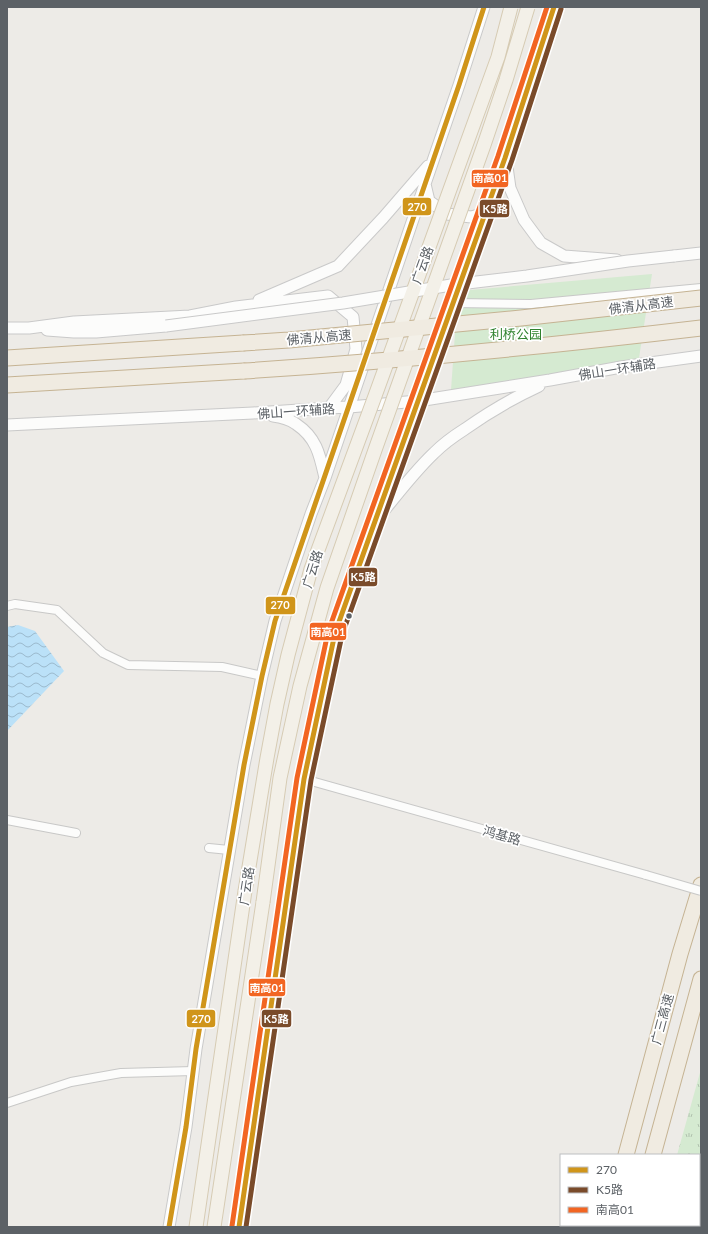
<svg xmlns="http://www.w3.org/2000/svg" width="708" height="1234" font-family="Lato,'Noto Sans SC',sans-serif">
  <defs>
    <pattern id="grass-tufts" width="24" height="20" patternUnits="userSpaceOnUse"><rect width="24" height="20" fill="#d5ead1"/><path d="M3 7l-1-3M5 7V3M7 7l1-3M15 17l-1-3M17 17v-4M19 17l1-3" fill="none" stroke="#b0c1ad"/></pattern>
    <pattern id="water-waves" width="16" height="10" patternUnits="userSpaceOnUse"><rect width="16" height="10" fill="#bbe1f8"/><path d="M0 5q4-4 8 0t8 0" fill="none" stroke="#9bbacd"/></pattern>
  </defs>
  <rect width="100%" height="100%" fill="#edebe7"/>
  <path fill="url(#grass-tufts)" d="M701,1069V1182L699,1183V1155H677Z"/>
  <path fill="#d5ead1" d="M652,274L637,371L451,390L458,291Z"/>
  <path fill="url(#water-waves)" d="M18,625L35,631L64,671L7,731V627Z"/>
  <g fill="none" stroke-linecap="round" stroke-linejoin="round">
    <defs>
      <path id="street" d="M454,303L531,304L701,288
        M7,606L15,604L57,610L103,653L128,665L222,667L262,676
        M304,779L646,875
        M7,820L76,833
        M209,848L229,850
        M7,1103L71,1082L121,1073L193,1071"/>
      <path id="secondary" d="M506,160L510,188L524,220L541,243L564,256L617,260
        M425,184L429,201L447,214L471,217L486,213
        M674,256L701,253
        M259,300L338,266L383,218L428,166
        M7,328H29L74,322L190,316L236,307L328,296L353,317L356,349L346,385L329,408
        M47,330L74,332H96L166,326
        M273,416C282,417 289,419 296,424C317,438 320,456 325,478
        M7,425L253,413L329,408L349,407L418,401L550,380L621,367L701,356
        M378,518C396,496 413,473 434,453C443,444 454,436 465,429C489,412 513,398 539,386
        M169,1227L186,1127L196,1049L244,765L262,676L275,621L311,514L325,478L425,184L459,85L484,7
        M239,1227L304,779L335,633L373,525L454,303L505,158L538,59L554,7"/>
      <path id="primary" d="M196,1227L245,891
        M214,1227L263,902"/>
      <path id="highway" d="M7,358L243,343
        M7,385L244,371
        M626,1155L680,954L701,885
        M653,1155L701,979
        M608,1227V1225
        M635,1227L636,1225"/>
    </defs>
    <use href="#street" stroke="#c8c8c7" stroke-width="10"/>
    <use href="#secondary" stroke="#c9c9c9" stroke-width="13"/>
    <use href="#primary" stroke="#d6cbb3" stroke-width="15"/>
    <use href="#highway" stroke="#c5b393" stroke-width="17"/>
    <use href="#street" stroke="#fcfcfb" stroke-width="8"/>
    <use href="#secondary" stroke="#fcfcfb" stroke-width="11"/>
    <use href="#primary" stroke="#f3f0e8" stroke-width="13"/>
    <use href="#highway" stroke="#f0ebe1" stroke-width="15"/>
    <defs>
      <path id="street-bridge" d="M646,875L701,891"/>
      <path id="secondary-bridge" d="M166,326L343,303L451,285L527,276L628,261L674,256"/>
      <path id="primary-bridge" d="M245,891L267,758L277,704L288,655L311,569L375,396L498,57L511,7
        M263,902L280,778L300,686L327,588L375,450L484,145L506,80L528,7"/>
      <path id="highway-bridge" d="M243,343L289,340L521,318L701,298
        M244,371C397,361 549,346 701,328"/>
    </defs>
    <use href="#street-bridge" stroke="#c8c8c7" stroke-width="10" stroke-linecap="butt"/>
    <use href="#secondary-bridge" stroke="#c9c9c9" stroke-width="13" stroke-linecap="butt"/>
    <use href="#primary-bridge" stroke="#d6cbb3" stroke-width="15" stroke-linecap="butt"/>
    <use href="#highway-bridge" stroke="#c5b393" stroke-width="17" stroke-linecap="butt"/>
    <use href="#street-bridge" stroke="#fcfcfb" stroke-width="8"/>
    <use href="#secondary-bridge" stroke="#fcfcfb" stroke-width="11"/>
    <use href="#primary-bridge" stroke="#f3f0e8" stroke-width="13"/>
    <use href="#highway-bridge" stroke="#f0ebe1" stroke-width="15"/>
    <defs>
      <path id="bus-1" d="M169,1227L186,1127L196,1049L244,765L262,676L275,621L459,85L484,7
        M239,1227L304,779L335,633L505,158L554,7"/>
      <path id="bus-2" d="M246,1227L311,780L342,635L512,160L561,9"/>
      <path id="bus-3" d="M232,1226L297,778L328,632L498,156L547,7"/>
    </defs>
    <use href="#bus-1" stroke="#fff" stroke-width="8"/>
    <use href="#bus-2" stroke="#fff" stroke-width="8"/>
    <use href="#bus-3" stroke="#fff" stroke-width="8"/>
    <use href="#bus-1" stroke="#d0951a" stroke-width="5"/>
    <use href="#bus-2" stroke="#7a4b2a" stroke-width="5"/>
    <use href="#bus-3" stroke="#f26522" stroke-width="5"/>
  </g>
  <circle fill="#5c6166" stroke="#fff" stroke-width="1.5" cx="349" cy="616" r="3.5"/>
  <g text-anchor="middle" dominant-baseline="central" stroke-width="3.5" stroke-linejoin="round" paint-order="stroke">
    <g font-size="13" fill="#5c6166" stroke="#fff">
      <text transform="translate(422 265) rotate(-70)">广云路</text>
      <text transform="translate(641 305) rotate(-7)">佛清从高速</text>
      <text transform="translate(319 337) rotate(-5)">佛清从高速</text>
      <text transform="translate(617 369) rotate(-9)">佛山一环辅路</text>
      <text transform="translate(296 411) rotate(-4)">佛山一环辅路</text>
      <text transform="translate(312 569) rotate(-72)">广云路</text>
      <text transform="translate(502 835) rotate(16)">鸿基路</text>
      <text transform="translate(246 886) rotate(-81)">广云路</text>
      <text transform="translate(662 1019) rotate(-75)">广三高速</text>
    </g>
    <g font-size="13" fill="#2f822e" stroke="#fff">
      <text x="516" y="334">利桥公园</text>
    </g>
  </g>
  <g stroke="#fff" stroke-width="1.5">
    <rect x="471" y="169" width="38" height="19" rx="4" fill="#f26522"/>
    <rect x="402" y="197" width="30" height="19" rx="4" fill="#d0951a"/>
    <rect x="479" y="199" width="31" height="19" rx="4" fill="#7a4b2a"/>
    <rect x="348" y="567" width="30" height="20" rx="4" fill="#7a4b2a"/>
    <rect x="265" y="596" width="31" height="19" rx="4" fill="#d0951a"/>
    <rect x="309" y="622" width="38" height="19" rx="4" fill="#f26522"/>
    <rect x="248" y="978" width="38" height="19" rx="4" fill="#f26522"/>
    <rect x="261" y="1009" width="31" height="19" rx="4" fill="#7a4b2a"/>
    <rect x="186" y="1009" width="30" height="19" rx="4" fill="#d0951a"/>
  </g>
  <g font-size="11" text-anchor="middle" font-weight="bold" fill="#fff">
    <text x="490" y="182">南高01</text>
    <text x="417" y="211">270</text>
    <text x="495" y="213">K5路</text>
    <text x="363" y="581">K5路</text>
    <text x="280" y="609">270</text>
    <text x="328" y="636">南高01</text>
    <text x="267" y="992">南高01</text>
    <text x="276" y="1023">K5路</text>
    <text x="201" y="1023">270</text>
  </g>
  <rect width="708" height="1234" fill="none" stroke="#5c6166" stroke-width="16"/>
  <rect x="560" y="1154" width="140" height="72" fill="#ffffff" stroke="#bec0c2"/>
  <rect x="568" y="1167" width="20" height="6" fill="#d0951a" stroke="#bec0c2"/>
  <text x="596" y="1174" font-size="12" fill="#5c6166">270</text>
  <rect x="568" y="1187" width="20" height="6" fill="#7a4b2a" stroke="#bec0c2"/>
  <text x="596" y="1194" font-size="12" fill="#5c6166">K5路</text>
  <rect x="568" y="1207" width="20" height="6" fill="#f26522" stroke="#bec0c2"/>
  <text x="596" y="1214" font-size="12" fill="#5c6166">南高01</text>
</svg>
